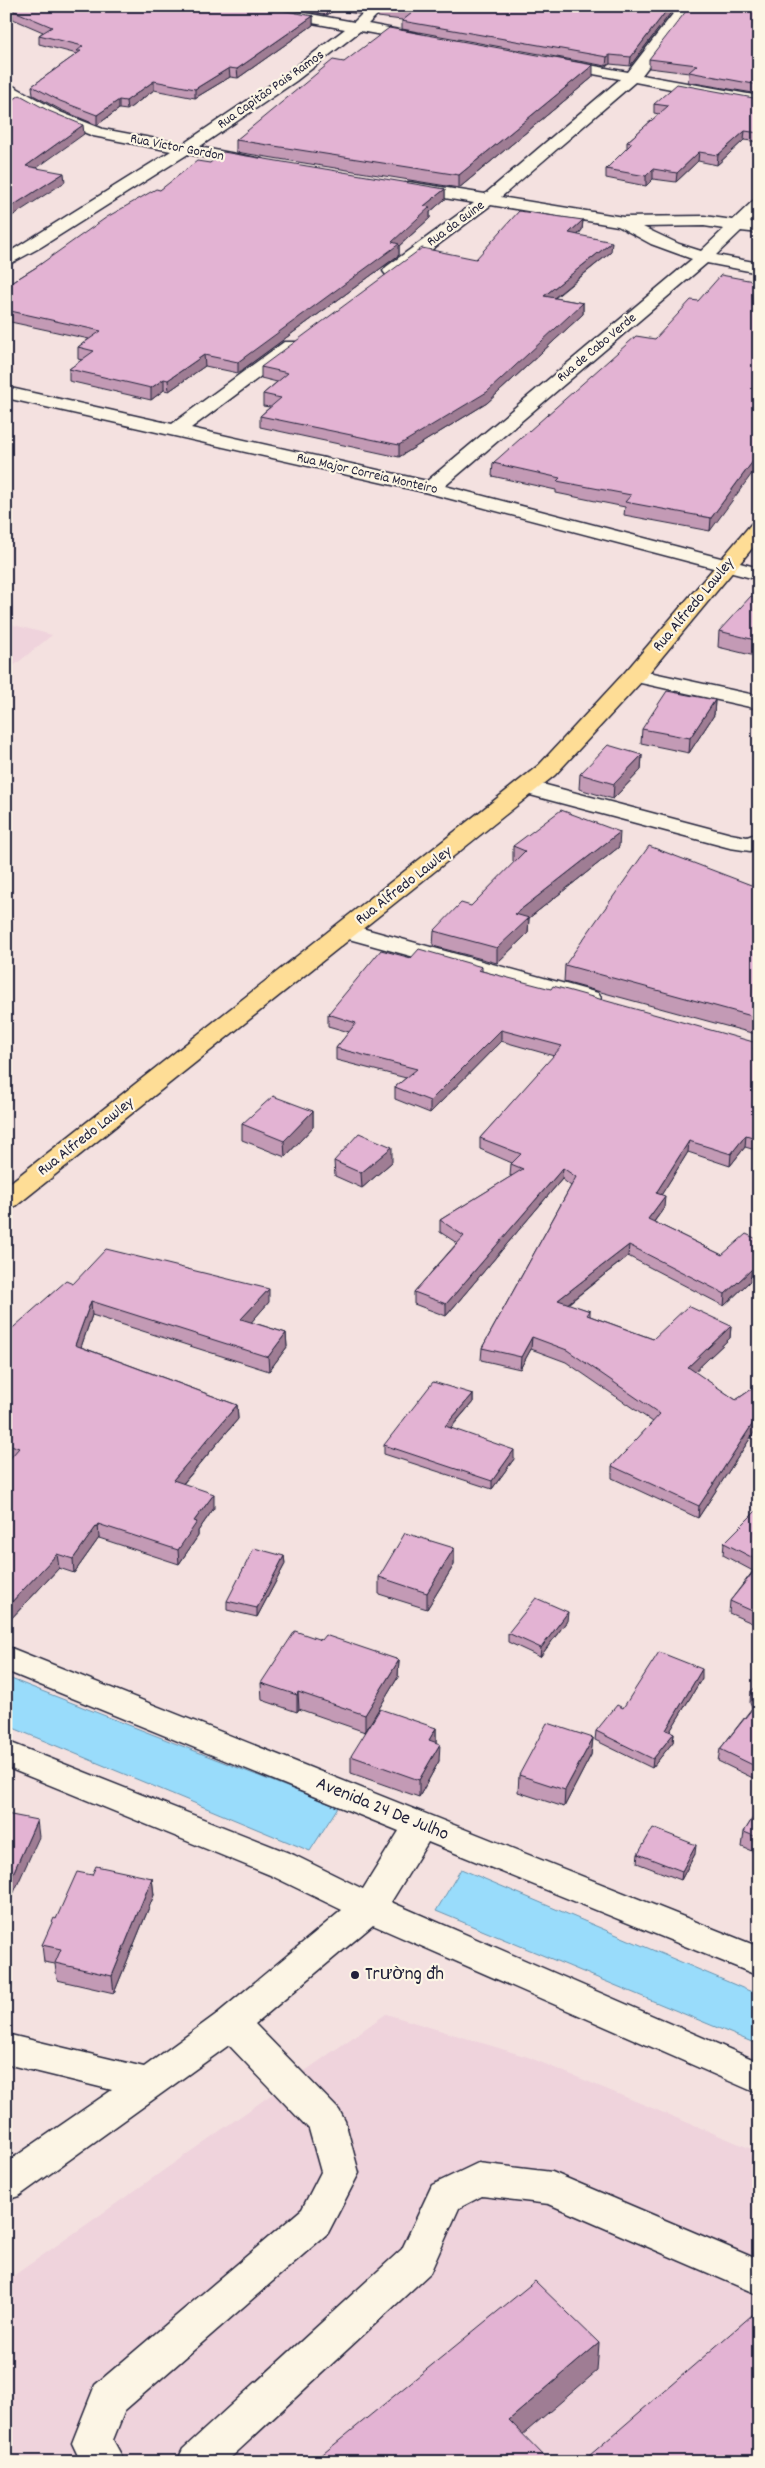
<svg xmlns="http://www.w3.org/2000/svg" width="765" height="2468" font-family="Dekko,sans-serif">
  <rect width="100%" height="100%" fill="#f4e1e0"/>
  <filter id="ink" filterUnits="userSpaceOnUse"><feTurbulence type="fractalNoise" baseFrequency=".02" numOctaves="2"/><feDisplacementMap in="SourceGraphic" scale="10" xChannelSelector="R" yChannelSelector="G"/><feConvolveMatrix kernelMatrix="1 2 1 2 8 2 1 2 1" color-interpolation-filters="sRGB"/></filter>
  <g filter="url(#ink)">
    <path fill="#efd3dc" d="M6,623L52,635L6,672Z
      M386,2014L528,2057L759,2152V2462H6V2281Z"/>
    <path fill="#99dcfb" stroke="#6992ae" d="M6,1677L338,1807L310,1851L6,1725Z
      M461,1869L759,1995V2045L436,1911Z"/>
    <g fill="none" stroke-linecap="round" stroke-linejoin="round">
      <defs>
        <path id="minor" d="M235,6H267L354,22L370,6H386L368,24L420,34L427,38L420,42L360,31L296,81L199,147L262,159L264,162L262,165L256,167L188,154L41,247L6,266V254L171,151L93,136L50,118L6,93V82L60,112L103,129L183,144L285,75L345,29L242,10Z
          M679,6H694L642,75L759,96V106L635,82L501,197L623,217L704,216L733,220L753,201L759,199V213L750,222L759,223V233L741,231L716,255L759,263V273L707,263L445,486L759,568V580L428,493L6,398V387L172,424L284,342H296L299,346L296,350L191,428L427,481L692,259L651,244L618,226L491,205L398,275H386L383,271L386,267L474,203L409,192L403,190L401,187L403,184L409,182L485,194L620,79L551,66L549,63L551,60L556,59L628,72ZM704,226L724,229L701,251L679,244L643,227Z
          M635,669L759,696V709L627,680L624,675L627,670Z
          M527,780L731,834L747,837L759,833V849L750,851L730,848L519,792L516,787L519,782Z
          M347,924L598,993L601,998L598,1003L589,1005L338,936L335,931L338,926Z
          M6,1646L759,1947V1976L428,1842L391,1902L759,2062V2094L373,1925L255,2024L339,2110L345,2121L359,2173L328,2233L125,2410L113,2440L125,2462H81L72,2443L95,2385L302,2209L321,2172L309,2129L229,2045L19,2196L6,2200V2163L112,2090L6,2064V2034L144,2067L218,2013L342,1910L270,1875L6,1767V1741L294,1855L363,1889L399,1831L6,1671Z
          M478,2163L552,2172L759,2260V2295L549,2204L482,2196L459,2208L430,2273L226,2462H177L183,2449L402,2249L432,2185Z"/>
        <path id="major" d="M759,521V540L643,680L555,775L16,1206L6,1208V1186L539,765L627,670L752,523Z"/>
      </defs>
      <use href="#minor" stroke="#22223b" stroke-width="3"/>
      <use href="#major" stroke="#22223b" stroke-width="3"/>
      <use href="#minor" fill="#fcf5e5" fill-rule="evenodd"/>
      <use href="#major" fill="#fedd96" fill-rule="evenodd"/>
    </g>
    <path fill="#c39ab5" stroke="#22223b" d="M279,6H368L359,14L334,10L327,15Z
      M676,6L630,66L610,64L606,66L402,29V20L378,17V8Z
      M759,6V94L688,82L689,73L649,68V59Z
      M12,10L313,16V25L238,78L230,77L195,98L154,90L127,110L119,109L97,125L61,110L33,95L32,86L77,54L39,44V35L43,32L13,19Z
      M344,62L593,77L459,188L236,152V140Z
      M759,99V142L744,140L717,165L698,161L676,182L653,179L646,186L606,178V169L627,148V142L659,114L654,113V104Z
      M210,163L445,189V199L430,212V218L399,246V255L238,373L205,366L169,391L164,390L151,400L69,381V369L82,360L78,359V347L89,339L6,321V286L160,190Z
      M583,220L582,230L578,235L611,252L555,298L583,303V314L487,403L399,457L260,427V416L270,407L263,406V394L277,382L261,378V367L476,259Z
      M759,282L710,531L624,515L625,507L556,493V490L492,476L493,463L655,339L698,301Z
      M759,598V657L718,647L719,631Z
      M715,700L714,715L689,753L641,743L642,729Z
      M642,755L641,770L613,799L579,789L580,774Z
      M513,846L619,847L529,918L528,933L497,963L433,946L434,931L471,906L515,862L513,861Z
      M759,888V1035L564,982L565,965Z
      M411,958L482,967V971L759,1051V1151L745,1147L730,1166L688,1152L661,1195L664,1208L654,1222L722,1255L759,1240V1285L750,1281L724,1306L628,1256L568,1304L590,1311V1316L653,1339L731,1326L730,1338L694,1372L736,1400L759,1384V1425L698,1518L612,1478V1466L653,1422L566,1362L531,1349L520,1369L481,1360L482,1348L571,1186L562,1179L446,1316L414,1304V1292L457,1243L440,1232V1220L512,1176H510L511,1164L512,1163L480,1149V1138L554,1056L501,1041L430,1113L395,1099V1087L406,1078L336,1060V1048L349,1032L328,1026V1014Z
      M313,1111V1127L285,1157L242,1140V1124Z
      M334,1161L392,1162L362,1188L335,1176Z
      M73,1284L269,1302L251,1322L286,1333L287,1347L269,1371L92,1315L81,1347L237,1405L238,1419L183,1484L214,1508L198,1531V1536L179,1564L99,1538L74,1573L59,1568L6,1624V1463L10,1458L6,1457V1334Z
      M473,1394V1402L451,1428L514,1459L492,1489L384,1454V1445Z
      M759,1508V1626L729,1613L730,1601L753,1571L723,1555L724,1543Z
      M454,1548V1565L427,1609L379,1594V1577Z
      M284,1556L285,1564L257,1617L227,1610V1601Z
      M567,1621L540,1657L508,1642V1633Z
      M321,1640L399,1660L398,1677L365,1732L299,1709L297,1712L262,1700L261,1683Z
      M702,1678L670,1731L674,1733L673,1742L652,1768L595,1740L596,1731L623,1708Z
      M759,1685V1781L718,1761L720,1749L752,1708L750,1703L751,1691Z
      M436,1728V1743L439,1761L419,1797L351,1773V1756Z
      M593,1738L591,1755L564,1807L518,1792L519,1775Z
      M759,1808V1854L742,1847L744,1832Z
      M638,1854H695L681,1880L637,1863Z
      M92,1875L152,1878L154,1895L114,1993L57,1980L55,1964L44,1962L42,1945L56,1919Z"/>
    <path fill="#9f7d94" stroke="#22223b" d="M334,6V10L327,15V7Z
      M359,6H368L359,14Z
      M670,6H676L630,66L631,57Z
      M313,16V25L238,78L237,69Z
      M610,55V64L606,66L607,57Z
      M593,65V77L459,188V175Z
      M229,68L230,77L195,98V89Z
      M154,81V90L127,110L126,101Z
      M119,100V109L97,125V115Z
      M83,125L84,134L27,175L26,166Z
      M745,131L744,140L717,165L718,155Z
      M699,152L698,161L676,182L677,173Z
      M653,169V179L646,186V176Z
      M64,173L65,182L6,220V210Z
      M445,189V199L430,212V218L399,246V255L238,373V362L392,242L424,206Z
      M583,220L582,230L569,244V233Z
      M612,242L611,252L544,306V296Z
      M583,303V314L487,403L399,457V445Z
      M204,355L205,366L169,391L168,380Z
      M164,379V390L151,400V388Z
      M759,453V464L710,531L711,518Z
      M715,700L714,715L689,753L690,738Z
      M642,755L641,770L613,799L614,784Z
      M620,832L619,847L529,918L528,933L497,963V948L515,914Z
      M501,1030V1041L430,1113V1101Z
      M757,1043L756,1054L753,1049Z
      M313,1111V1127L285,1157L284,1141Z
      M746,1135L745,1147L730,1166L731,1154Z
      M689,1141L688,1152L655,1205L656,1193Z
      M392,1147V1162L362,1188L361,1173Z
      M563,1168L562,1179L446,1316V1304Z
      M665,1196L664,1208L647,1231L648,1219Z
      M629,1245L628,1256L557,1312L558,1300Z
      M752,1269L750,1281L724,1306L725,1294Z
      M269,1289V1302L242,1333L241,1319Z
      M91,1301L92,1315L77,1359L75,1345Z
      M731,1326L730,1338L687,1379L688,1367Z
      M286,1333L287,1347L269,1371L268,1357Z
      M532,1337L531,1349L520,1369L521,1357Z
      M473,1394V1402L445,1434V1426Z
      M237,1405L238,1419L174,1494L173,1480Z
      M759,1414V1425L698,1518L699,1506Z
      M514,1450V1459L492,1489V1481Z
      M214,1494V1508L198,1531V1536L179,1564L178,1550L194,1521Z
      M98,1524L99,1538L74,1573L73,1559Z
      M454,1548V1565L427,1609V1593Z
      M57,1554L59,1568L6,1624V1608Z
      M284,1556L285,1564L257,1617V1608Z
      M568,1612L567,1621L540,1657L541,1648Z
      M399,1660L398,1677L365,1732V1715Z
      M702,1669V1678L666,1738V1730Z
      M298,1692L299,1709L297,1712V1695Z
      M436,1728V1745L429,1740Z
      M674,1733L673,1742L652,1768L653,1759Z
      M593,1738L591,1755L564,1807L565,1790Z
      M440,1744L439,1761L419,1797V1780Z
      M37,1820L39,1837L6,1910V1889Z
      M696,1845L695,1854L681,1880L682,1871Z
      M152,1878L154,1895L114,1993L112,1976Z
      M599,2343L597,2371L507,2448L509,2420Z"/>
    <path fill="#e3b3d3" stroke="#22223b" d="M18,6H259L313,16L237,69L229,68L195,89L154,81L126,101L119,100L97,115L60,101L32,86L81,51H77L83,46L39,35L52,27L12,10Z
      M380,6H670L631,57L610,55L607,57L402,21L412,13L378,8Z
      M690,6H759V85L689,72L697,65L649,59Z
      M389,28L593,65L459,175L236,140L333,60L344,62Z
      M677,84L759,99V133L745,131L718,155L699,152L677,173L653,169L646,176L606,169L632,143L627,142L668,106L654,104Z
      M20,95L49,111L83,125L26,166L64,173L6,210V105Z
      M223,152L445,189L424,206L430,207L392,242L399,244L238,362L204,355L168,380L164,379L151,388L69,369L94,351L78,347L101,331L6,310V286L35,268L107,217L156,189L160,190L197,161L210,163Z
      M519,211L583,220L569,233L612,242L544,296L583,303L487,392L399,445L260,416L281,398L263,394L288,373L261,367L422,248L476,259Z
      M721,275L759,282V453L711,518L625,502L631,495L557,481L560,478L493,463L636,336L655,339L691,300L698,301Z
      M751,596L759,598V641L719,631Z
      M667,691L715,700L690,738L642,729Z
      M608,745L642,755L614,784L580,774Z
      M561,810L620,832L515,914L529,918L497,948L434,931L461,903L471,906L525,851L513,846Z
      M649,846L759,888V1018L565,965Z
      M419,949L482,967L478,970L551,989L553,986L757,1043L753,1049L759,1051V1139L746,1135L731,1154L689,1141L656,1193L665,1196L648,1219L722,1255L746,1234L759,1240V1273L752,1269L725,1294L629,1245L558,1300L590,1311L587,1315L653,1339L688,1306L731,1326L688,1367L736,1400L759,1384V1414L699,1506L612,1466L660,1414L567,1350L532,1337L521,1357L482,1348L576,1177L563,1168L446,1304L414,1292L464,1236L440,1220L523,1169L511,1164L521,1154L480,1138L562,1046L501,1030L430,1101L395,1087L417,1069L336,1048L356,1023L328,1014L381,950L411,958Z
      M273,1096L313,1111L284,1141L242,1124Z
      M359,1133L392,1147L361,1173L334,1161Z
      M106,1249L269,1289L241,1319L286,1333L268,1357L91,1301L75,1345L237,1405L173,1480L214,1494L194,1521L197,1522L178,1550L98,1524L73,1559L57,1554L6,1608V1463L19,1448L6,1443V1334L66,1281L73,1284Z
      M433,1382L473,1394L445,1426L514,1450L492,1481L384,1445Z
      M759,1508V1561L724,1543Z
      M405,1533L454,1548L427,1593L379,1577Z
      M254,1548L284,1556L257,1608L227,1601Z
      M759,1565V1614L730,1601Z
      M536,1598L568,1612L541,1648L508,1633Z
      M295,1631L321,1640L325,1635L399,1660L365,1715L298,1692L297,1695L261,1683Z
      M659,1652L702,1669L666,1730L674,1733L653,1759L596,1731L617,1705L623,1708Z
      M759,1685V1768L720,1749L757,1703L751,1691Z
      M380,1709L436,1728L429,1740L440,1744L419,1780L351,1756Z
      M547,1723L593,1738L565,1790L519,1775Z
      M759,1808V1838L744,1832Z
      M6,1814L37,1820L6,1889Z
      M653,1828L696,1845L682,1871L638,1854Z
      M96,1866L152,1878L112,1976L55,1963L61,1949L42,1945L54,1918L56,1919L77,1872L92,1875Z
      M535,2281L599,2343L509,2420L550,2462H313Z
      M759,2309V2462H582Z"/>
  </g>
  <circle fill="#22223b" stroke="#fcf5e5" stroke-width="2" cx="355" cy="1975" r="5"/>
  <g text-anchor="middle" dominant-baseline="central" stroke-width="4.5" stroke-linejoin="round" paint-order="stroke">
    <g font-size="14" fill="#22223b" stroke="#fcf5e5">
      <text transform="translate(271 90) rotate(-35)">Rua Capitão Pais Ramos</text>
      <text transform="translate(177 148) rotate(11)">Rua Victor Gordon</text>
      <text transform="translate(456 224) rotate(-36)">Rua da Guine</text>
      <text transform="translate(597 348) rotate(-40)">Rua de Cabo Verde</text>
      <text transform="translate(367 474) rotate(13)">Rua Major Correia Monteiro</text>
    </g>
    <g font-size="16" fill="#22223b" stroke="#fcf5e5">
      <text transform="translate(694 605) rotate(-50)">Rua Alfredo Lawley</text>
      <text transform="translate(404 886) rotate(-38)">Rua Alfredo Lawley</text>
      <text transform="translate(86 1137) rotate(-38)">Rua Alfredo Lawley</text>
    </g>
    <g font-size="19" fill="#22223b" stroke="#fcf5e5">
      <text transform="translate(382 1810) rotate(22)">Avenida 24 De Julho</text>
    </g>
    <g font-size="19" fill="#22223b" stroke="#fcf5e5" text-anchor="start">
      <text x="365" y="1975">Trường đh</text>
    </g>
  </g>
  <rect width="765" height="2468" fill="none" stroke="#fcf5e5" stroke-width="25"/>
  <rect x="12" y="12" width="740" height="2443" fill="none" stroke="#22223b" stroke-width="2" filter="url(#ink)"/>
</svg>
